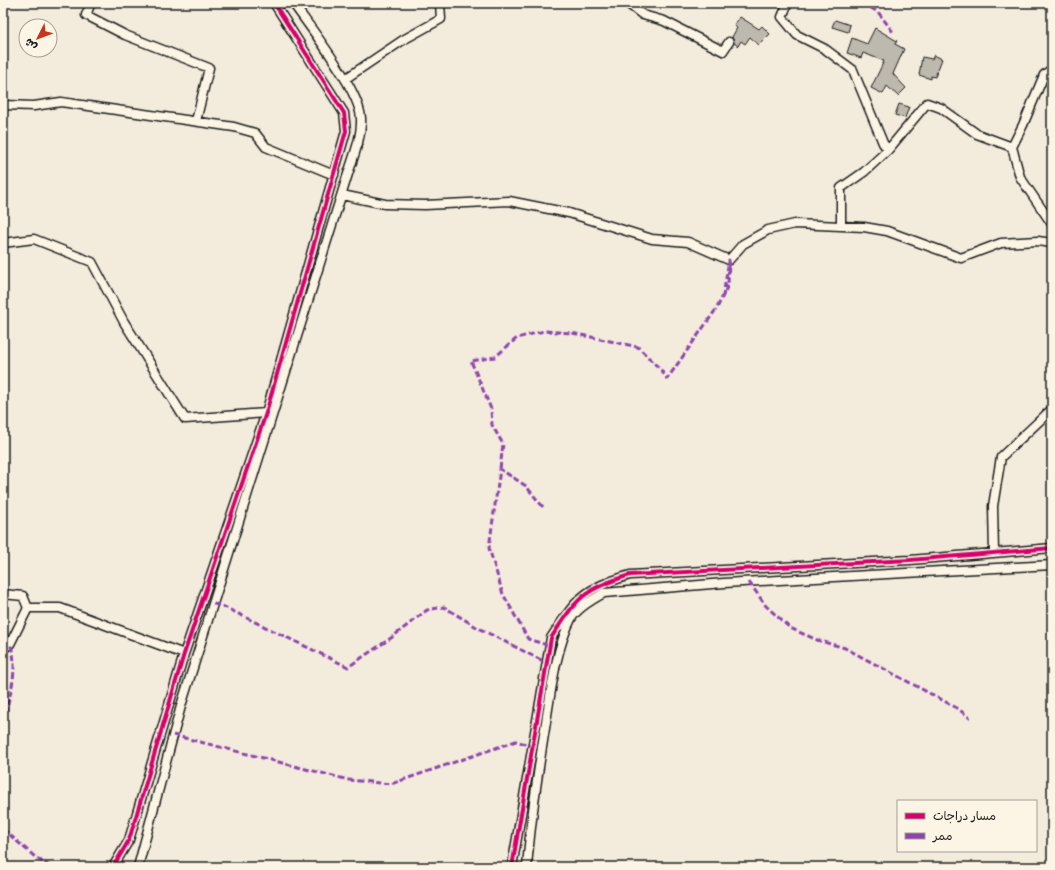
<svg xmlns="http://www.w3.org/2000/svg" width="1055" height="870" font-family="'Gochi Hand','Playpen Sans Arabic',sans-serif">
  <rect width="100%" height="100%" fill="#f3ecdd"/>
  <filter id="ink" filterUnits="userSpaceOnUse"><feTurbulence type="fractalNoise" baseFrequency=".025" numOctaves="2"/><feDisplacementMap in="SourceGraphic" scale="8" xChannelSelector="R" yChannelSelector="G"/><feConvolveMatrix kernelMatrix="1 2 1 2 8 2 1 2 1" color-interpolation-filters="sRGB"/></filter>
  <g filter="url(#ink)">
    <path fill="#beb9ae" stroke="#1c1c1c" d="M740,17L759,29L762,26L770,34L759,45L750,37L745,44L741,41L738,46L734,43L732,37L737,28L734,25Z
      M835,20L850,25L848,32L832,27Z
      M875,28L897,41L895,44L904,49L893,74L906,88L898,96L887,86L883,94L871,88L884,61L863,53L861,58L847,53L852,38L867,44Z
      M934,55L942,59L935,77L931,76V79L919,75L922,57L932,59Z
      M899,104L909,107L905,118L895,115Z"/>
    <g fill="none" stroke-linecap="round" stroke-linejoin="round">
      <defs>
        <path id="minor" d="M91,3L86,15L125,35L209,68L196,121
          M627,3L643,15L664,21L723,51L729,42
          M788,3L782,17L797,35L825,49L853,70L883,143L888,150
          M1052,69L1044,75L1023,125L1012,147L1020,177L1052,224
          M345,79L403,40L441,19L440,3
          M3,105L34,106L61,102L234,127L255,133L266,147L334,175
          M342,195L385,204L425,205L509,201L569,213L652,239L688,242L729,260L743,244L768,230L795,224L864,227L887,231L961,258L1001,243L1038,241L1052,243
          M841,226V188L864,172L888,150L927,103L941,108L977,134L1012,147
          M3,243L34,239L92,262L124,322L185,419L266,413
          M994,553L993,506L1001,457L1052,409
          M3,594L23,596L28,608
          M3,649L10,644L28,608H60L184,654
          M113,867L129,840L184,654L266,413L346,131L344,113L274,3
          M138,867L181,706L347,177C353,158 362,137 361,118C359,89 311,29 293,3
          M512,867L551,638C577,598 583,589 630,575L910,560L1052,548
          M527,867C531,818 538,771 546,722C551,690 556,649 571,619C577,608 593,599 604,593L724,583L1052,565"/>
      </defs>
      <use href="#minor" stroke="#1c1c1c" stroke-width="11"/>
      <use href="#minor" stroke="#fcf5e5" stroke-width="8"/>
      <path stroke="#8e44ad" stroke-width="3" stroke-dasharray="6 3" stroke-linecap="butt" d="M863,3L878,12L893,32
        M500,469L503,444L492,425L491,409L471,361L495,357L517,338L544,331L572,333L638,347L661,370L667,379L717,308L728,285L729,260L723,296
        M543,507L526,486L500,469L489,548L503,594L528,639L550,646
        M749,582L766,606L790,628L817,640L845,648L957,708L970,718
        M213,604L220,605L348,667L391,638L427,610L444,607L478,628L547,663
        M3,722C9,698 20,668 10,644
        M173,735L349,780L391,784L516,741L532,746
        M3,829L35,857L51,867"/>
      <defs>
        <path id="cycleway" d="M113,867L129,840L184,654L266,413L346,131L344,113L274,3
          M512,867L551,638C577,598 583,589 630,575L910,560L1052,548"/>
      </defs>
      <use href="#cycleway" stroke="#fcf5e5" stroke-width="6"/>
      <use href="#cycleway" stroke="#d6006c" stroke-width="4"/>
    </g>
  </g>
  <rect width="1055" height="870" fill="none" stroke="#fcf5e5" stroke-width="16"/>
  <rect x="8" y="8" width="1039" height="854" fill="none" stroke="#1c1c1c" stroke-width="1.5" filter="url(#ink)"/>
  <rect x="897" y="800" width="140" height="52" fill="#fcf5e5" stroke="#a29e95"/>
  <rect x="905" y="813" width="20" height="6" fill="#d6006c" stroke="#a29e95"/>
  <text x="933" y="820" font-size="12" fill="#1c1c1c">مسار دراجات</text>
  <rect x="905" y="833" width="20" height="6" fill="#8e44ad" stroke="#a29e95"/>
  <text x="933" y="840" font-size="12" fill="#1c1c1c">ممر</text>
  <g transform="translate(38 38) rotate(228)"><circle r="19" fill="#fcf5e5" stroke="#a29e95"/>
  <path d="M0-3L7 15L0 10L-7 15Z" fill="#c8321e"/>
  <text y="-6" font-size="11" font-weight="bold" text-anchor="middle" fill="#1c1c1c">ش</text>
  </g>
</svg>
